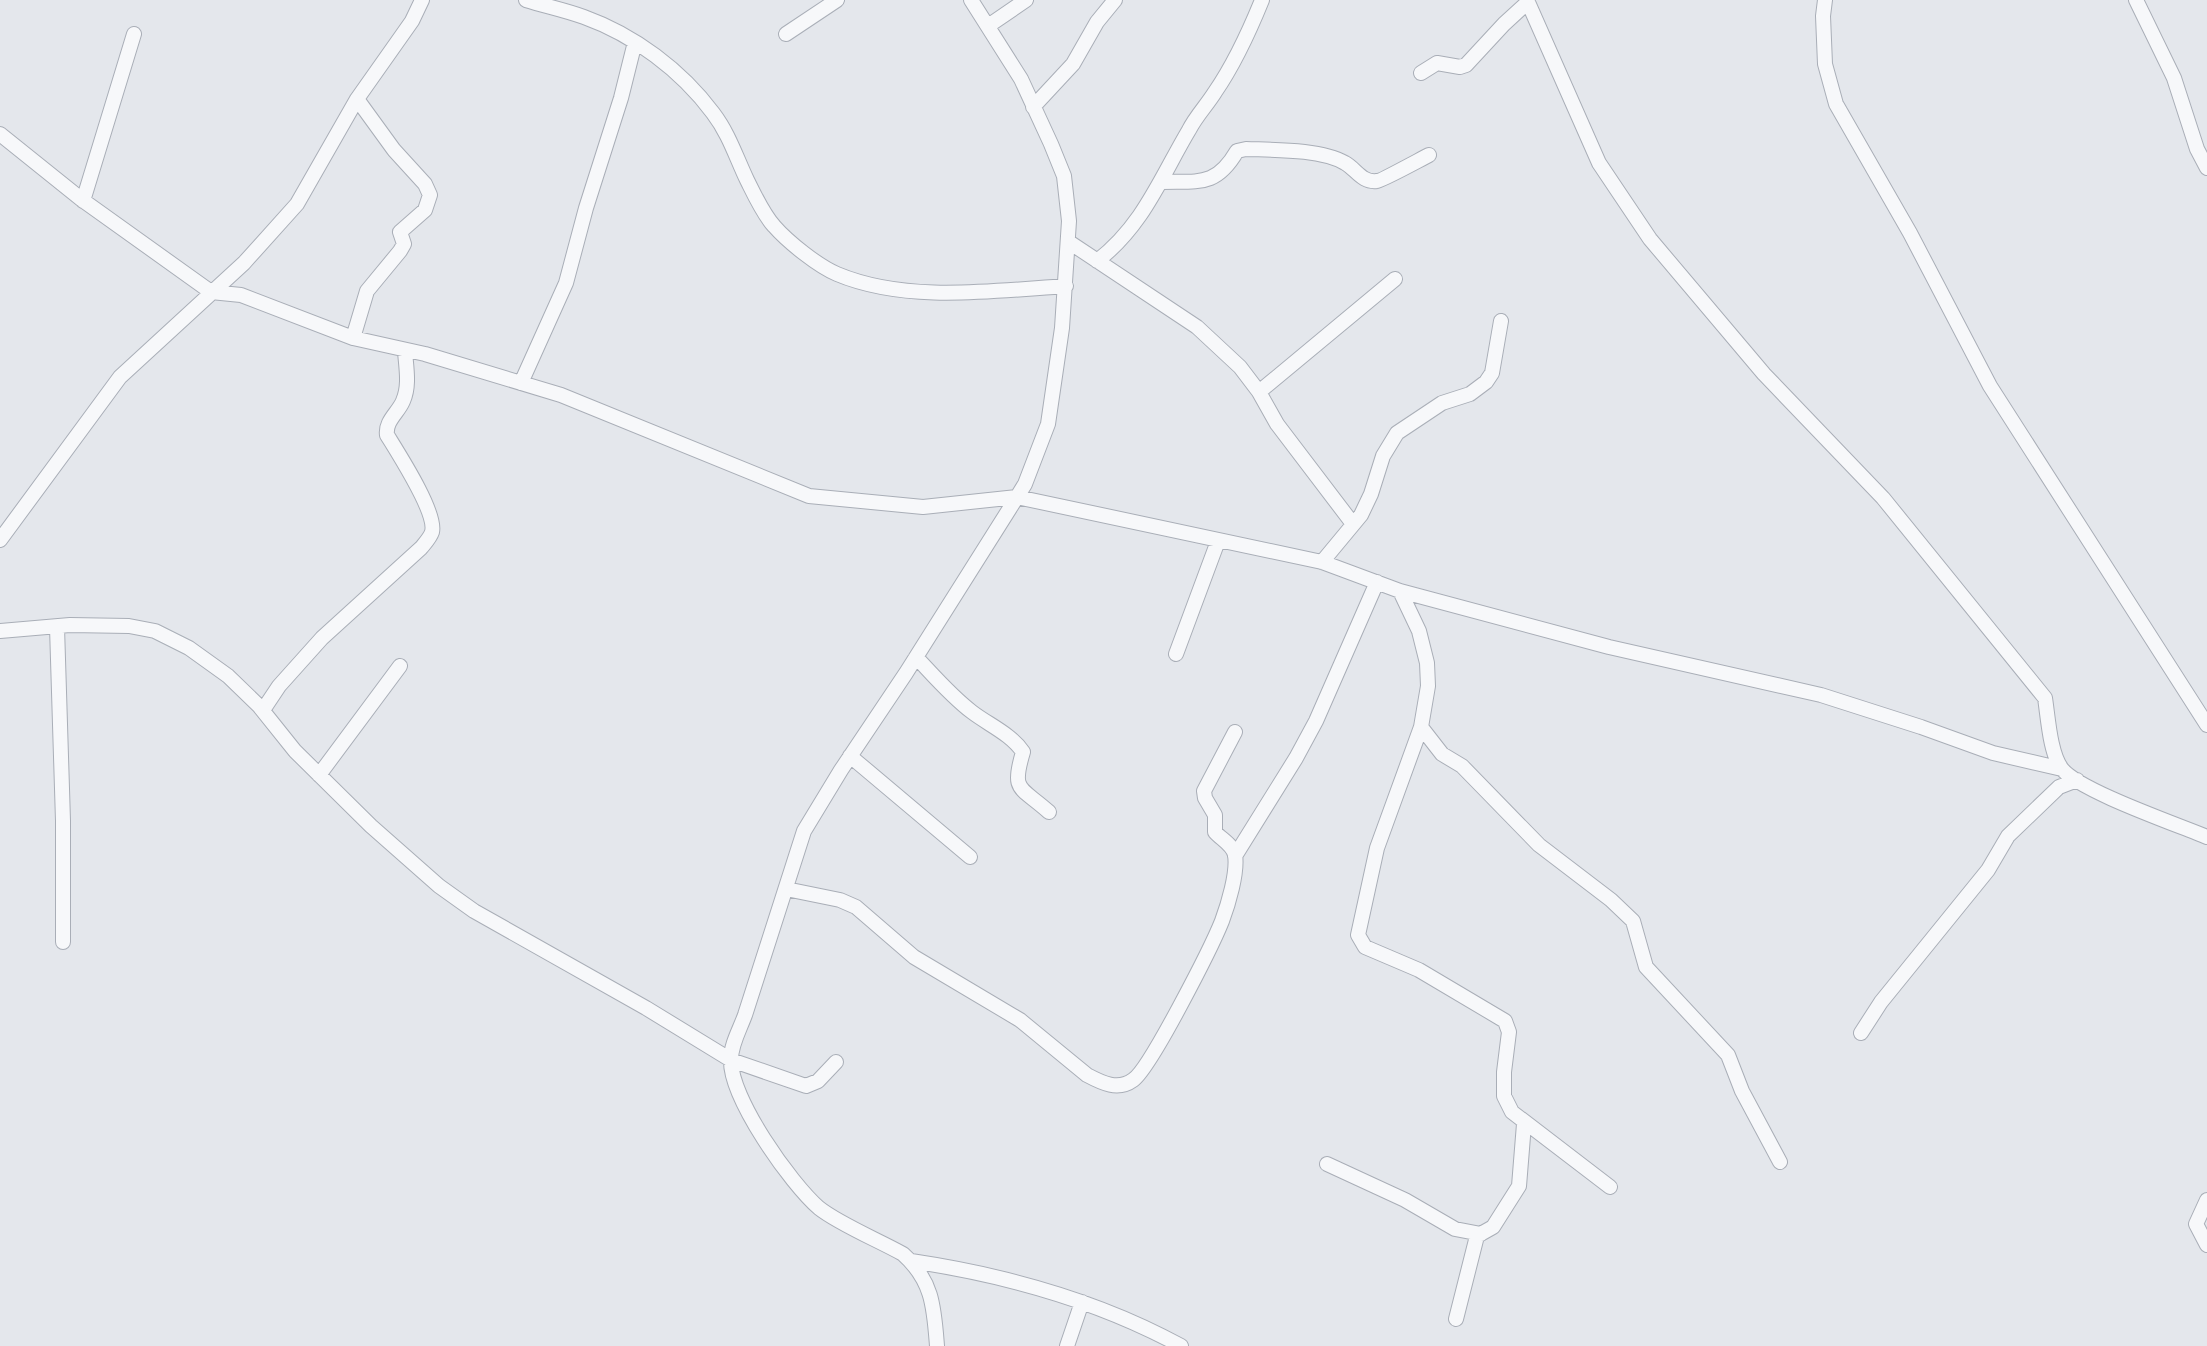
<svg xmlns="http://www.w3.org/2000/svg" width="2207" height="1346" font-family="Inter,sans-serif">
  <rect width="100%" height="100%" fill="#e4e7ec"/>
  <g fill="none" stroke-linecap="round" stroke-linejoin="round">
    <defs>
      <path id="minor" d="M526,0C545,6 565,10 584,17C634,35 681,70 713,113C729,134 736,157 747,180C754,194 763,214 774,226C788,242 818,266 837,274C906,303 992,291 1066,286
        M1527,0L1599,163L1650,239L1764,374L1883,498L2045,698C2048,717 2050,754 2062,769C2080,791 2176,824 2207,837
        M1825,0L1823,16L1825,64L1836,104L1910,233L1990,386L2207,725
        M2136,0L2174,78L2197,149L2207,168
        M988,26L1026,0
        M786,34L837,0
        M1421,73L1437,63L1460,67L1466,65L1504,24L1528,2
        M1033,107L1073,64L1097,22L1115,0
        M0,134L81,199L211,292L241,295L353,338L425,354L561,395L809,496L923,507L1017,497L1322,562L1400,591L1609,647L1821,695L1921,727L1993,753L2062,769
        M1162,182C1199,181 1216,187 1237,151L1246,149C1274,150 1321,149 1345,163C1356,169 1362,183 1377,181C1381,181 1421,159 1429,155
        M83,201L134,34
        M1069,242L1197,327L1240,367L1259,392L1277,424L1353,524
        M1097,261C1143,226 1161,177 1189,130C1196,116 1207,105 1215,92C1235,63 1249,32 1262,0
        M353,338L367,291L400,251L404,244L400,232L425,210L430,195L425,184L394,150L357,99
        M521,383L566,283L586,208L621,98L635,42
        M1259,392L1395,279
        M0,540L120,377L244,263L297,204L357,99L412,21L422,0
        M1322,562L1361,515L1371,494L1383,456L1397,433L1442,403L1470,394L1486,382L1492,373L1501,321
        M1400,591L1419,631L1427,663L1428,686L1421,727L1377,848L1358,935L1365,947L1419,970L1505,1021L1509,1032L1504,1072V1096L1512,1112L1610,1187
        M57,627L63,821V942
        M0,631L70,625L129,626L155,631L189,648L228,676L259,706L295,751L371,826L439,886L474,911L646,1008L731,1060L806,1086L818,1081L836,1062
        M1176,654L1218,541
        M916,657C934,676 951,696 972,712C989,725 1011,734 1023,752C1011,792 1020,786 1049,812
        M263,710L279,686L322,638L421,548C425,543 430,538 432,532C437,513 398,453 387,435C385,421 398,413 403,401C410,385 406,367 405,351
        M1421,727L1442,754L1462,766L1539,845L1611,900L1633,921L1646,967L1728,1055L1742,1091L1780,1162
        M850,756L970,857
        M319,775L400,666
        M1235,856L1296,758L1316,721L1377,582
        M786,889L840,900L856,907L914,957L1020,1020L1087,1075C1102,1083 1118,1091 1133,1080C1150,1069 1212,946 1222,921C1228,905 1238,872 1235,855C1233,845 1221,839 1215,832V815L1205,798L1204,791L1235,732
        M1861,1033L1881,1002L1988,870L2008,836L2059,787L2077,780
        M1327,1164L1405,1200L1455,1229L1481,1234
        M2207,1200L2196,1224L2207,1245
        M911,1261C1005,1275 1097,1300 1181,1346
        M1456,1319L1477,1236L1493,1227L1519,1186L1524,1124
        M937,1346C934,1308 933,1281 903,1254C880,1241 839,1224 819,1208C791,1184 729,1097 731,1059C731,1044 740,1029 745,1015L804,831L841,770L906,673L1017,497L1025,484L1048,424L1062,328L1069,221L1064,176L1051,144L1021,79L971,0
        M1067,1346L1082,1302"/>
    </defs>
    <use href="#minor" stroke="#a9aeb7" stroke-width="16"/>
    <use href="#minor" stroke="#f7f8fa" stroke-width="14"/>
  </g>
</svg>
